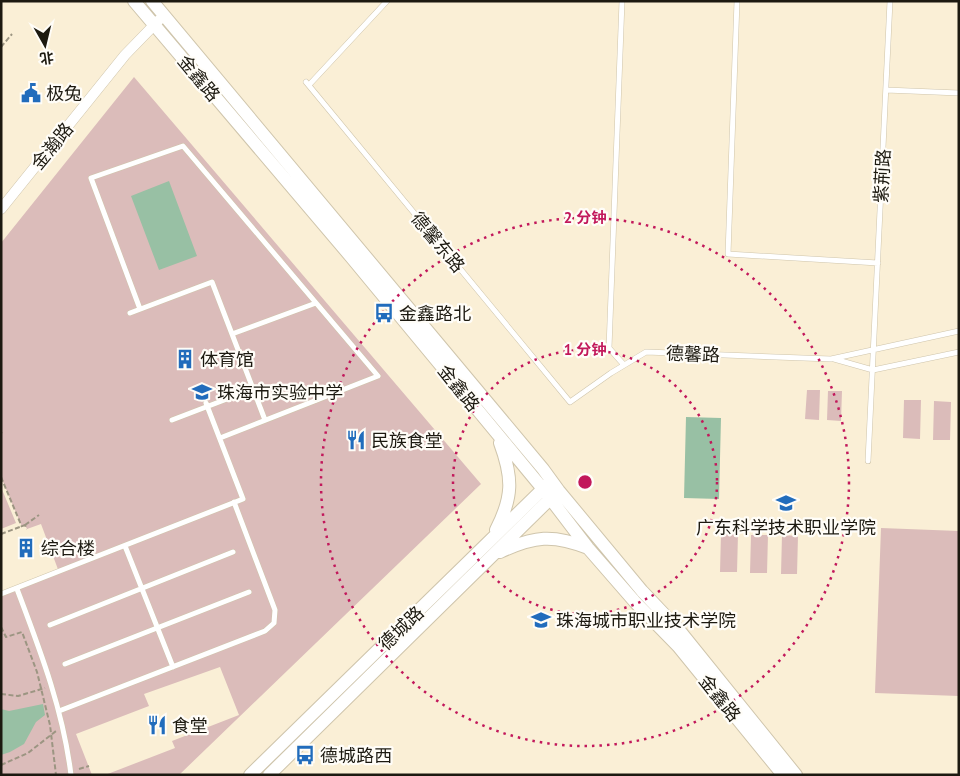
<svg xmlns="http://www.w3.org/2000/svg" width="960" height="776" font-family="'PT Sans','Noto Sans SC',sans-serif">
  <rect width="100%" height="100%" fill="#faefd6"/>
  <path fill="#dbbcba" d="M134,77L481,484L179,775H105L175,748L172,741L239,715L220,667L144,694L149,706L76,734L92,775H1V594L59,572L41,524L27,529L25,525L22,527L1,477V243Z
    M807,390H820L819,420L805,419Z
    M828,391H842L841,421L827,420Z
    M904,400H921L920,439L903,438Z
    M934,401L951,402L950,440H933Z
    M1,487L16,523L1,529Z
    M881,528L959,531V696L875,693Z
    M721,533L738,534L737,572H720Z
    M751,535H768L767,573H750Z
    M782,535L798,536L797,574H781Z"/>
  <path fill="#98c0a4" d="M169,181L197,256L159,270L131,196Z
    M686,417L721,418L719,499L684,498Z
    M43,704L45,715L36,722L24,744L10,752L1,755V709L9,711Z"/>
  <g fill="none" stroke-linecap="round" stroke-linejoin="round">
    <defs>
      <path id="service" d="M622,1L609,348L624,365
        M737,1L728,254L878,263
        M306,82L570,402L611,373L646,352L831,359L959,331
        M309,85L387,1
        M886,90L959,93
        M140,309L91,178L183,146L378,376L220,438
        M130,313L212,282L265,420
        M232,334L316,303
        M834,359L873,370L959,352
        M172,420L253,389
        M868,461L890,1
        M125,546L173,667
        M17,589C40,650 63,709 71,775
        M1,594L243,499L206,403
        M50,625L233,552
        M65,664L249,592
        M59,711L265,631L274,623L275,610L234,502"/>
      <path id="minor" d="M1,209L125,55L159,20"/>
      <path id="tertiary" d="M134,1L352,258L543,489L588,548L635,602L678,646L783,775
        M152,1L543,469L559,491L642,591L679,630L796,775
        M496,530C513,497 513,478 500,443
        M500,552C534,536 553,534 588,548
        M250,775L548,484
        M269,775L555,494"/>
    </defs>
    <use href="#service" stroke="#cfc5ac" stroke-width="6"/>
    <use href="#minor" stroke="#cfc5ac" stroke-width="11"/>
    <use href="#tertiary" stroke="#cfc5ac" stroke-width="14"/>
    <path stroke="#9c9582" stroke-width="2" stroke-dasharray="5 2.5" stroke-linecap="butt" d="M1,47L12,34
      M1,433L2,432
      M1,477L22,527
      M25,525L39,515
      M1,534L25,525L27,529
      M1,627L6,637L22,632L37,672L50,725L56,775
      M1,694L18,696L45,688
      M1,765L28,753L56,731
      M79,769L89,766"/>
    <use href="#service" stroke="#fff" stroke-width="5"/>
    <use href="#minor" stroke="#fff" stroke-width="10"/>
    <use href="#tertiary" stroke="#fff" stroke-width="12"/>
  </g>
  <g fill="none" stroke="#c2185b" stroke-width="2.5" stroke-dasharray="2.5 5">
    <circle cx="585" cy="482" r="132"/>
    <circle cx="585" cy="482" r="264"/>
  </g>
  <defs>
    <symbol id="civic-bare" viewBox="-9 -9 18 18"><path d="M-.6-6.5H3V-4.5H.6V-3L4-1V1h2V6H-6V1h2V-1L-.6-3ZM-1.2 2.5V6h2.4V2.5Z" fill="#216cbc" stroke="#fffdf8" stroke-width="2.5" paint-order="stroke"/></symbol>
    <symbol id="bus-bare" viewBox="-9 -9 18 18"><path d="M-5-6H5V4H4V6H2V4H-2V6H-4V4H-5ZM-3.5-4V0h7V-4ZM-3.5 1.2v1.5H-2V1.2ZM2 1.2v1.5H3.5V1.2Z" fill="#216cbc" stroke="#fffdf8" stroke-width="2.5" paint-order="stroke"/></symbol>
    <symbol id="building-bare" viewBox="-9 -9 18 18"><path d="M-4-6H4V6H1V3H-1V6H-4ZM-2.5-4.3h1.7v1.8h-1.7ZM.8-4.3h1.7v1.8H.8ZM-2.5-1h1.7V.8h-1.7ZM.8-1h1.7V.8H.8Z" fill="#216cbc" stroke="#fffdf8" stroke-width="2.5" paint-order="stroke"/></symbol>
    <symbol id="school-bare" viewBox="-9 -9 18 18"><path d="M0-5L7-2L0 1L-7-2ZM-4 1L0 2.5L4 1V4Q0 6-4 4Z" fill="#216cbc" stroke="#fffdf8" stroke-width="2.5" paint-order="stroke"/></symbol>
    <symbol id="restaurant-bare" viewBox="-9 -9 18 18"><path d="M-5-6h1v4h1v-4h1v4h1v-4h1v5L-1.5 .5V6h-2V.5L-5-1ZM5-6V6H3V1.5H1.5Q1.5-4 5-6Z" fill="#216cbc" stroke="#fffdf8" stroke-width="2.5" paint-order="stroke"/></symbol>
    <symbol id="university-bare" viewBox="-9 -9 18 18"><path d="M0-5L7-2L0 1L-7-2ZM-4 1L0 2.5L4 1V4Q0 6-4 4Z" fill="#216cbc" stroke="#fffdf8" stroke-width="2.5" paint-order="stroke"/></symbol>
  </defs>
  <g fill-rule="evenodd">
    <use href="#civic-bare" x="17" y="79" width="28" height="28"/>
    <use href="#bus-bare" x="370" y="299" width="28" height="28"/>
    <use href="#building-bare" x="171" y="345" width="28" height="28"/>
    <use href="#school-bare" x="188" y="378" width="28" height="28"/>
    <use href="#restaurant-bare" x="342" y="426" width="28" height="28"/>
    <use href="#university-bare" x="772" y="489" width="28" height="28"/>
    <use href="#building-bare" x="12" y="534" width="28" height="28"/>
    <use href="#university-bare" x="527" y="606" width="28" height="28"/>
    <use href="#restaurant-bare" x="143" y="711" width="28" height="28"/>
    <use href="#bus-bare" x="291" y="741" width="28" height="28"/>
  </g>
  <g text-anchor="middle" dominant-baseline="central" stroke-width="4.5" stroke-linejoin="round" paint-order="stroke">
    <g font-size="18" fill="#1c1910" stroke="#fffdf8">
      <text transform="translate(199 78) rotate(50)">金鑫路</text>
      <text transform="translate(52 146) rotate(-51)">金瀚路</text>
      <text transform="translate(882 176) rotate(-87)">紫荊路</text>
      <text transform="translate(438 242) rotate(50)">德馨东路</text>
      <text transform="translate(693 354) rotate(2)">德馨路</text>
      <text transform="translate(459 388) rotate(51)">金鑫路</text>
      <text transform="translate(401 628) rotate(-44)">德城路</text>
      <text transform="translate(720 698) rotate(51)">金鑫路</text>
    </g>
    <g font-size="18" fill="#1c1910" stroke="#fffdf8" text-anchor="start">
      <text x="46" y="93">极兔</text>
      <text x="399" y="313">金鑫路北</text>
      <text x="200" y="359">体育馆</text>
      <text x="217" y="392">珠海市实验中学</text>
      <text x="371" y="440">民族食堂</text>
      <text x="786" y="527" text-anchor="middle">广东科学技术职业学院</text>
      <text x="41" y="548">综合楼</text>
      <text x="556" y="620">珠海城市职业技术学院</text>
      <text x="172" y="725">食堂</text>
      <text x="320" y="755">德城路西</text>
    </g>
  </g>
  <circle cx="585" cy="482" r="8" fill="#c2185b" stroke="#fffdf8" stroke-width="2.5"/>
  <g font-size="15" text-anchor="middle" font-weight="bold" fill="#c2185b" stroke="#fffdf8" stroke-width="4.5" stroke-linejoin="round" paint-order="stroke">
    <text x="585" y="223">2 分钟</text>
    <text x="585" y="355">1 分钟</text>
  </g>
  <rect width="960" height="776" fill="none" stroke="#1c1910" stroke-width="5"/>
  <g transform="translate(45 45) rotate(172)" stroke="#fffdf8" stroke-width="4" paint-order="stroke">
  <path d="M0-4L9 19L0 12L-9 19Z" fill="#1c1910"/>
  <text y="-8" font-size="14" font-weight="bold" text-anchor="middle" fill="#1c1910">北</text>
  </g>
</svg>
